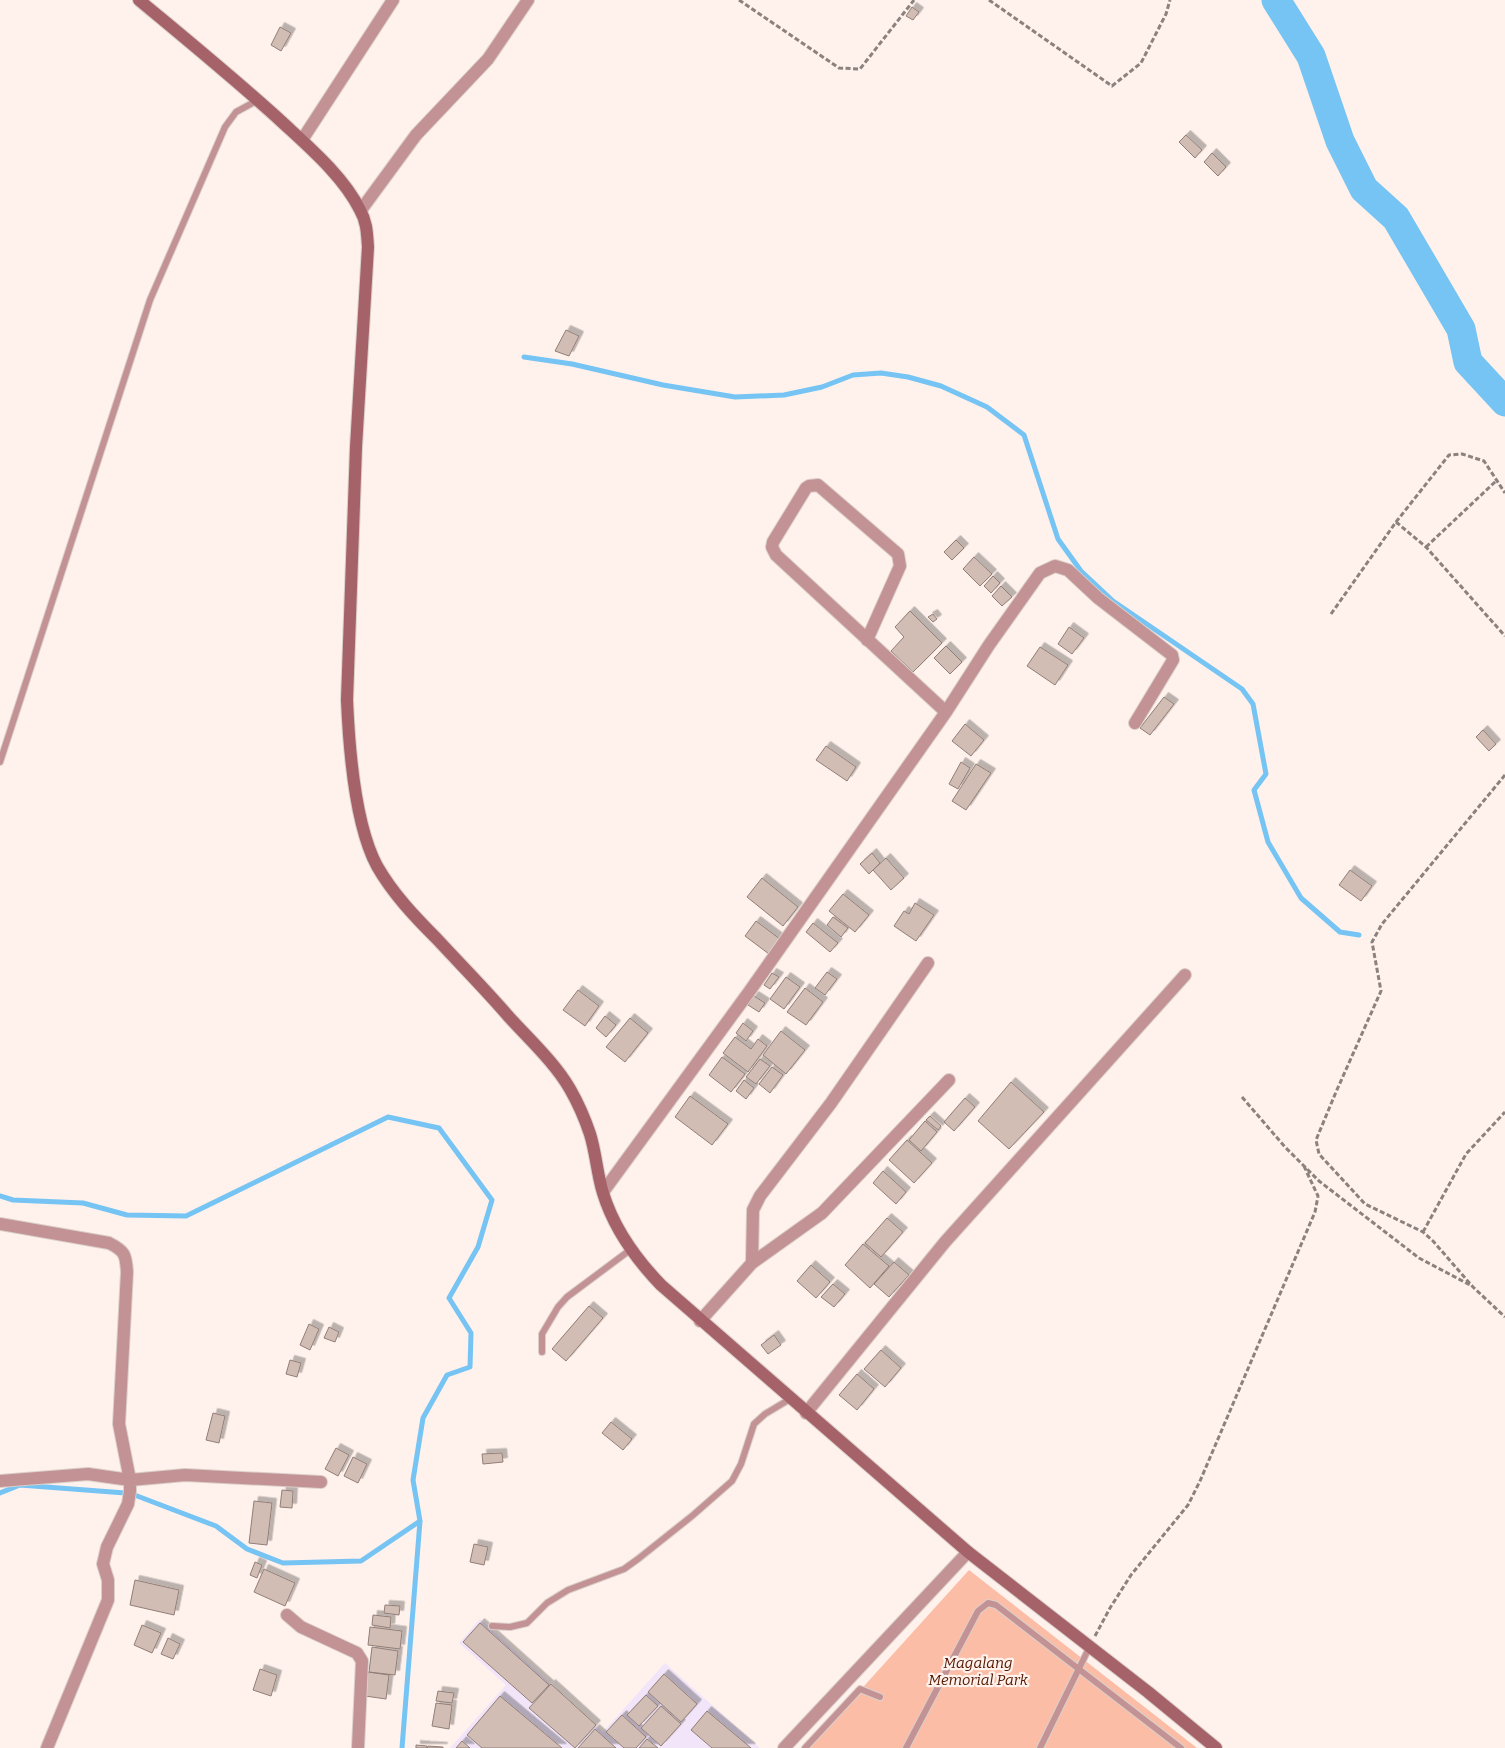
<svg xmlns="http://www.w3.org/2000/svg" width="1505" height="1748" font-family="Bitter,serif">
  <defs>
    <filter id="shadow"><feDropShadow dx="4.5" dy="-4.5" stdDeviation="0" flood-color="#0004"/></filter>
  </defs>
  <rect width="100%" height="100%" fill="#fff1ec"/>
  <path fill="#f2e5f9" d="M480,1619L603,1732L665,1663L760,1748H450L506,1685L459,1643Z"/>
  <path fill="#fbbda6" d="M969,1570L1197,1748H808Z"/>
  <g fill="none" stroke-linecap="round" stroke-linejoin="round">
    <path stroke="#75c4f3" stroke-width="5" d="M524,357L572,364L663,385L735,397L784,395L822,387L853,375L881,373L908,377L941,386L987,407L1024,435L1058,539L1081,571L1113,601L1242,689L1253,704L1266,774L1254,790L1268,842L1301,898L1340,932L1359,935
      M0,1196L13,1200L83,1203L127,1215L186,1216L388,1117L439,1128L492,1200L478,1247L449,1298L471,1333L470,1367L447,1375L423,1418L413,1480L420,1521L402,1748
      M0,1493L20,1485L125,1493
      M132,1494L216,1526L247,1549L283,1563L361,1561L420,1521"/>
    <path stroke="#75c4f3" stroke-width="29" d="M1276,0L1311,56L1340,141L1364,189L1396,218L1461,329L1468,362L1505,402"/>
  </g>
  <path fill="#d2bdb5" stroke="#917e77" filter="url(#shadow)" d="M912,7L919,12L913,20L906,16Z
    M280,27L291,33L281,51L271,45Z
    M1186,135L1202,150L1195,158L1179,142Z
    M1212,153L1226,167L1218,176L1204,162Z
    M566,330L579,336L569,356L555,351Z
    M956,540L964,548L952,560L944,552Z
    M974,557L992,574L980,586L963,569Z
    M993,576L1000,583L991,593L984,586Z
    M1001,586L1012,597L1002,606L992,596Z
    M910,611L942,643L913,672L891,651L904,637L895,627Z
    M933,614L937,619L933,622L928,617Z
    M1069,627L1084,638L1072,654L1058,644Z
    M946,646L962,662L950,674L934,658Z
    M1040,647L1068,665L1055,685L1027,666Z
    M1164,697L1174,704L1150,735L1140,728Z
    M965,724L984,740L971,756L952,741Z
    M1483,730L1496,744L1489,751L1476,737Z
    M826,746L856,767L847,781L816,760Z
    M961,762L970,768L958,789L949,784Z
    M976,764L991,773L966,810L952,801Z
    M872,853L880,863L869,874L860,864Z
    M886,858L904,878L891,890L873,870Z
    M1350,870L1372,886L1361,901L1339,885Z
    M762,878L798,907L783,926L747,897Z
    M843,894L869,915L855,932L829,911Z
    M915,903L934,915L916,941L894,926L904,911L909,914Z
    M833,917L848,928L841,937L827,925Z
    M756,921L780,939L769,954L745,936Z
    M813,923L838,943L830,952L806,932Z
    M827,972L837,979L825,995L815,988Z
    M772,973L779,977L770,989L764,985Z
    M786,977L800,987L784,1009L770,999Z
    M805,988L823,1002L806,1025L787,1012Z
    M578,990L599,1006L585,1026L563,1010Z
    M754,996L765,1003L759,1012L748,1005Z
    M605,1016L616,1025L606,1037L596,1028Z
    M630,1018L648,1033L625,1062L606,1047Z
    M743,1023L753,1031L746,1041L736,1033Z
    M781,1031L805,1050L786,1074L763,1055Z
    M735,1037L751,1049L758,1039L767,1046L748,1072L723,1053Z
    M722,1057L745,1074L731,1092L709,1075Z
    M760,1059L770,1066L756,1084L746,1077Z
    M772,1067L783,1075L770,1093L759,1084Z
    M744,1080L754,1088L746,1099L736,1091Z
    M1011,1082L1044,1112L1009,1149L978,1121Z
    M690,1096L728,1124L712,1145L675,1117Z
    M965,1098L975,1107L954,1131L944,1122Z
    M930,1116L941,1126L938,1130L926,1120Z
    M925,1121L937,1132L921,1151L909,1140Z
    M907,1140L932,1163L914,1183L889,1160Z
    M883,1171L906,1192L896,1204L873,1183Z
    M887,1218L903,1232L881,1257L865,1243Z
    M863,1244L889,1266L870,1288L845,1265Z
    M894,1262L909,1275L889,1297L874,1284Z
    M811,1265L830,1282L816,1298L797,1281Z
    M833,1284L845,1294L834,1307L821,1297Z
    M589,1306L603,1318L566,1361L552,1349Z
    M309,1324L319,1329L310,1350L300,1345Z
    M329,1327L339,1332L335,1342L324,1338Z
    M774,1335L781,1345L768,1354L761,1345Z
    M881,1350L901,1368L885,1387L864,1369Z
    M290,1360L301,1363L297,1377L286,1374Z
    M857,1374L874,1389L857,1410L839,1395Z
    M213,1413L225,1416L219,1443L206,1440Z
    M611,1422L632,1439L623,1450L602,1433Z
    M336,1448L349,1455L338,1476L325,1469Z
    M502,1453L503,1462L483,1464L482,1454Z
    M353,1457L367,1464L358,1483L344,1476Z
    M282,1490L293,1491L292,1508L280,1507Z
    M254,1501L272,1503L267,1545L249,1543Z
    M474,1544L488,1547L484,1565L470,1562Z
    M255,1562L262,1565L257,1578L250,1575Z
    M264,1569L295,1583L285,1606L254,1592Z
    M135,1580L179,1590L174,1615L130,1605Z
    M385,1605L400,1606L399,1615L384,1613Z
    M373,1615L391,1617L390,1628L372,1625Z
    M480,1623L549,1685L532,1703L463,1642Z
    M142,1625L161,1633L152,1653L134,1645Z
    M370,1627L402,1631L400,1649L368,1645Z
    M168,1638L180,1644L173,1659L161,1654Z
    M372,1647L398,1651L395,1675L369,1672Z
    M260,1669L277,1675L271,1696L253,1690Z
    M368,1672L389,1675L386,1699L365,1696Z
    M664,1674L697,1704L681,1722L648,1692Z
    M551,1684L596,1725L575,1748L529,1708Z
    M438,1691L454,1693L452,1703L436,1701Z
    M646,1695L658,1706L639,1726L627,1715Z
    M500,1696L562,1748H482L467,1735Z
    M436,1703L452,1705L449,1729L432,1726Z
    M661,1706L681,1724L661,1746L641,1728Z
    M707,1711L751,1748H712L691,1730Z
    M622,1715L646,1737L636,1748H624L606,1732Z
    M595,1729L616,1748H578Z
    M647,1739L658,1748H639Z
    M462,1741L470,1748H456Z
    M416,1745L427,1746V1748H416Z
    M428,1746L443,1747V1748H427Z"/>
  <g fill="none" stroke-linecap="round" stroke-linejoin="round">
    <defs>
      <path id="lane" d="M0,762L150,300L225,127L236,112L258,100
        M542,1352V1334L558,1307L567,1297L630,1250
        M492,1626L510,1627L527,1623L547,1603L568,1590L624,1569L638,1559L692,1516L732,1481L741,1464L754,1424L765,1414L790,1399
        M805,1748L860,1689L880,1697
        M906,1748L978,1611L988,1603L996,1605L1181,1748
        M1040,1748L1090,1646"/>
      <path id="street" d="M302,140L393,0
        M361,210L416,135L488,59L528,0
        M867,640L900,566L898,554L818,485L809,486L806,488L773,542L772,547L776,555L946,712
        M603,1192L749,992L946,712L989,645L1040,573L1055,566L1068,570L1098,598L1172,655L1173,660L1135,723
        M0,1224L109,1243C125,1251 126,1255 127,1272L119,1424L130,1480V1491L128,1504L107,1547L103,1564L108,1580V1600L47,1748
        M752,1263L753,1210L760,1196L831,1103L928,963
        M700,1321L752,1263L822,1213L949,1080
        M806,1413L945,1242L1185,975
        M0,1481L88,1474L130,1480L185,1475L321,1482
        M287,1615L301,1627L357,1653L362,1661L358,1748
        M784,1748L968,1552"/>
      <path id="secondary" d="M139,0C187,40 236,80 282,122C309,147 344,177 360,210C367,222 367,234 368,247L356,447L347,700C349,747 355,825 377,866C393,894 415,917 437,939C461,965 486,990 509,1017C530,1040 555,1063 570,1089C578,1103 585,1119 590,1134C596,1153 597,1174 603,1193C614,1229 635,1258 661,1285L968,1552L1148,1692L1216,1748"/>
    </defs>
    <use href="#lane" stroke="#dbcfca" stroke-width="8"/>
    <use href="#street" stroke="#dbcfca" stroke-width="14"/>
    <use href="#secondary" stroke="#dbcfca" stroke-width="14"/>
    <path stroke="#8b817d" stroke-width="3" stroke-dasharray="5 2.5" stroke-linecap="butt" d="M739,0L839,68L860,69L914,0
      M989,0L1112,86L1141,63L1166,14L1170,0
      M1396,522L1426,547L1505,636
      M1426,547L1496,481
      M1331,614L1396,522L1449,455L1462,454L1484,461L1505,493
      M1505,775L1382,924L1372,942L1381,991L1336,1092L1316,1140L1319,1154L1365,1204L1423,1232L1433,1241L1473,1287L1505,1317
      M1242,1097L1285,1147L1319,1181L1419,1258L1470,1285
      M1423,1232L1466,1154L1505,1112
      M1095,1636L1110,1608L1131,1575L1188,1505L1200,1481L1315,1212L1318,1196L1303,1164"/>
    <use href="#lane" stroke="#c29295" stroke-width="6"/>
    <use href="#street" stroke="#c29295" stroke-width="12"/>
    <use href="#secondary" stroke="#a56268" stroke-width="12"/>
  </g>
  <g text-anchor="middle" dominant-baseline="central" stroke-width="4.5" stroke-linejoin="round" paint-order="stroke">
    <g font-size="15" font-style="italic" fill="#541800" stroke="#fff1ec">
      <text x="978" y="1663">Magalang<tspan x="978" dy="17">Memorial Park</tspan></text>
    </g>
  </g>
</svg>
